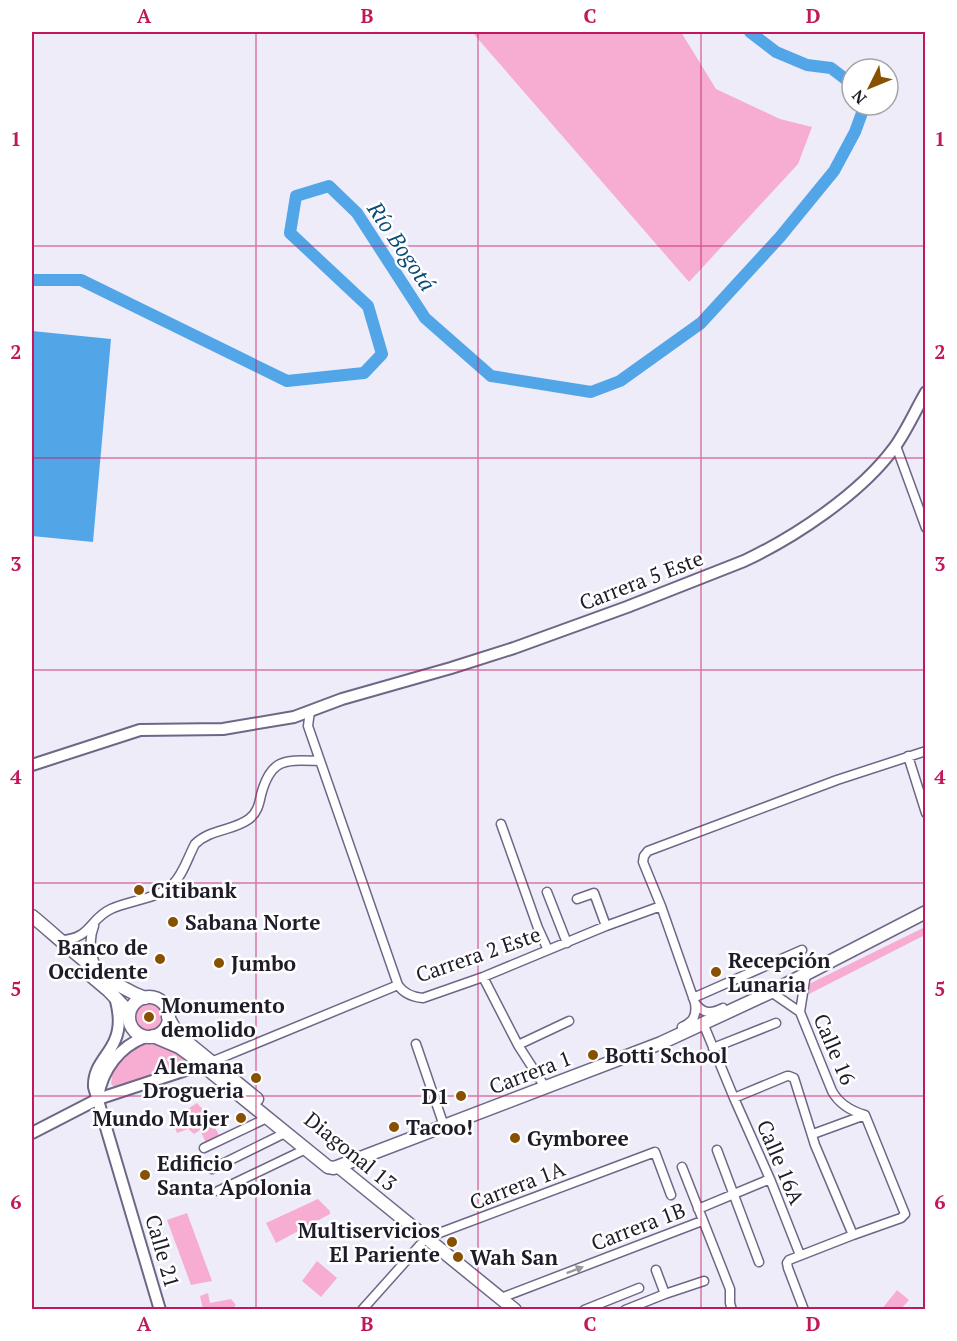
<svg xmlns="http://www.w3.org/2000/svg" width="957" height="1341" font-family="'PT Serif',serif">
  <rect width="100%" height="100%" fill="#efecfa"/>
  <path fill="#f6add1" d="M472,32H681L716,89L780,119L812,127L798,164L689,282Z
    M925,927V935L809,994V984Z
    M135 1017a14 14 0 1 1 28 0a14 14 0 1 1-28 0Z
    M143,1043C161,1043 171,1048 185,1058L186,1062L184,1064L117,1087L113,1086L111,1084C115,1057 120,1054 143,1043Z
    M197,1103L209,1116L220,1137L206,1143L200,1130L194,1134L188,1129L177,1133L172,1119Z
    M318,1199L330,1211V1214L276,1243L266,1223Z
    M187,1213L212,1281L191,1285L167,1220Z
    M317,1261L337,1278L321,1297L302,1281Z
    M897,1290L909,1300L901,1309H882Z
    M208,1293L210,1303L231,1299L236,1305L232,1309H203L200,1296Z"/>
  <path fill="#52a6e7" d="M32,331L111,339L93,542L32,536Z"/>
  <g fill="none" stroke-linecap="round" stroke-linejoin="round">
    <path stroke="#52a6e7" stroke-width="12" d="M750,32L776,52L807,65L831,68L852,84
      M32,280H81L287,381L364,373L382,354L368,306L290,233L296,196L329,186L357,213L425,318L491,376L591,392L620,381L701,323L780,237L834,171L855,132L863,110L862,105"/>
    <defs>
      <path id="minor" d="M896,446L926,528
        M310,711L308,726L398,985C404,994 412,997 423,998L483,977L606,926L661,906
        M908,756L926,813
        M501,824L538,928L548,950
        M547,892L567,943
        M577,899L594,893L606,926
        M94,926C88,941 90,954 97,968
        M61,940C91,939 89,919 111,909C128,901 160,898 172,885C183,875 188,857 195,844C210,829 233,831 249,819C257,813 259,805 261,795C271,757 286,760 320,761
        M483,977L518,1045L545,1087
        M771,992L800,1012
        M693,998L802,950
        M695,1003C703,1014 711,1014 723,1008
        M703,1023L734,1098L770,1179L800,1255
        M682,1027C693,1022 697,1016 695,1003L661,906L643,862L644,856L648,851L837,780L926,751
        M416,1044L444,1126
        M518,1045L569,1021
        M713,1048L776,1023
        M211,1062L398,985
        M734,1098L787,1076H789L794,1078L815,1145L853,1235
        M813,1134L865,1115
        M204,1148L267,1118
        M717,1150L759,1262
        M682,1167L730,1289V1303L732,1310
        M212,1169L285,1133
        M218,1191L306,1149
        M698,1209L770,1179
        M426,1238L655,1152L671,1195
        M656,1270L665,1294
        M501,1298L702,1221
        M362,1310L421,1244
        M584,1310L639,1288
        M625,1310L665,1294L704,1281
        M804,1310L788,1268L787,1263L789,1260L853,1235L901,1218L905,1214L865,1115C851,1111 839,1104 832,1091L800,1012L806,974"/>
      <path id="tertiary" d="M32,765L140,730L223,729L294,717L342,699L451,668L514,648L627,607L744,561C795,537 860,494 894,448C906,432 915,411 926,392
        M115,997C119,1012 121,1026 115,1040C108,1057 93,1066 94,1087L160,1310
        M98,1096C103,1069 119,1047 145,1037
        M32,1133L98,1099L201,1065"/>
      <path id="secondary" d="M339,1167L515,1310"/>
      <path id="primary" d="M32,916C65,943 104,983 145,998
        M90,975L109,991L129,1012
        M129 1017a20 20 0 1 1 40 0a20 20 0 1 1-40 0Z
        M168,1017L176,1031L182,1038L257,1099
        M153,1036L179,1047L190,1055L328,1167L334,1168L661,1043L771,992L926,912"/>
    </defs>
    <use href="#minor" stroke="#6f6686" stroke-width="11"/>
    <use href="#tertiary" stroke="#6f6686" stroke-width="14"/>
    <use href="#secondary" stroke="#6f6686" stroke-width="15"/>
    <use href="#primary" stroke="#6f6686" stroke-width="15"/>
    <use href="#minor" stroke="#fff" stroke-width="8"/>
    <use href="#tertiary" stroke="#fff" stroke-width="10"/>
    <use href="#secondary" stroke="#fff" stroke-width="12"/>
    <use href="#primary" stroke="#fff" stroke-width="12"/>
  </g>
  <defs><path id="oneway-solid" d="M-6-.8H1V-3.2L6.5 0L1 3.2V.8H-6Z" transform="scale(1.5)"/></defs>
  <use fill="#9a989e" href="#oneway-solid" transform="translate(575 1270) rotate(-21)"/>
  <path fill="none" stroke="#c2185b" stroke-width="1.5" stroke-opacity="0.55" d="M256,32V1310M478,32V1310M701,32V1310M32,246H926M32,458H926M32,670H926M32,883H926M32,1096H926"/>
  <g fill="#875100" stroke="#fff" stroke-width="2">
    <circle cx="139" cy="890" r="6"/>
    <circle cx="173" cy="922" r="6"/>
    <circle cx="160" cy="959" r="6"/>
    <circle cx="219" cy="963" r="6"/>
    <circle cx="716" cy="972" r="6"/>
    <circle cx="149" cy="1017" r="6"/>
    <circle cx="593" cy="1055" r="6"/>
    <circle cx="256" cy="1078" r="6"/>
    <circle cx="461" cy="1096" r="6"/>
    <circle cx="241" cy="1118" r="6"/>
    <circle cx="394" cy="1127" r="6"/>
    <circle cx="515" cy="1138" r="6"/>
    <circle cx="145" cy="1175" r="6"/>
    <circle cx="452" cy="1242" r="6"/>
    <circle cx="458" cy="1257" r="6"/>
  </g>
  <g text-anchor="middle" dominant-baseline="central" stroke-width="5" stroke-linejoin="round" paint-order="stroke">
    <g font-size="21" fill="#1f1b28" stroke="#fff">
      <text transform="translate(641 580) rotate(-21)">Carrera 5 Este</text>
      <text transform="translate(478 954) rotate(-19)">Carrera 2 Este</text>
      <text transform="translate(835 1049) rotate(67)">Calle 16</text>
      <text transform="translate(530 1072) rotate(-21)">Carrera 1</text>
      <text transform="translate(351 1151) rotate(39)">Diagonal 13</text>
      <text transform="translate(781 1162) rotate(67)">Calle 16A</text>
      <text transform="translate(517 1185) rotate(-21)">Carrera 1A</text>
      <text transform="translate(638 1226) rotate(-21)">Carrera 1B</text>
      <text transform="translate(163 1251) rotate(74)">Calle 21</text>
    </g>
    <g font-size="21" font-weight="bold" fill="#1f1b28" stroke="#fff" text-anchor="start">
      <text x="151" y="890">Citibank</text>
      <text x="185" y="922">Sabana Norte</text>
      <text x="148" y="947" text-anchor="end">Banco de<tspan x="148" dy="24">Occidente</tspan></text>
      <text x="728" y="960">Recepción<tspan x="728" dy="24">Lunaria</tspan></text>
      <text x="231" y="963">Jumbo</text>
      <text x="161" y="1005">Monumento<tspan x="161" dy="24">demolido</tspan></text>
      <text x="605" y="1055">Botti School</text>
      <text x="244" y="1066" text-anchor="end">Alemana<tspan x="244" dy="24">Drogueria</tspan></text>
      <text x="449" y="1096" text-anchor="end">D1</text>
      <text x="229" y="1118" text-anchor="end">Mundo Mujer</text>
      <text x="406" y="1127">Tacoo!</text>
      <text x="527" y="1138">Gymboree</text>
      <text x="157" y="1163">Edificio<tspan x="157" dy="24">Santa Apolonia</tspan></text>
      <text x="440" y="1230" text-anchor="end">Multiservicios<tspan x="440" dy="24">El Pariente</tspan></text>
      <text x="470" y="1257">Wah San</text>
    </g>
    <g font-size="22" font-style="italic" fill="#0a4b76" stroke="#fff">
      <text transform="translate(402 246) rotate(56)">Río Bogotá</text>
    </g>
  </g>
  <rect width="957" height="1341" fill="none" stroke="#ffffff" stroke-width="66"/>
  <g transform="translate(870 87) rotate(227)"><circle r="28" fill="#ffffff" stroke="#a5a4a9" stroke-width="1.5"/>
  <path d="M0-4.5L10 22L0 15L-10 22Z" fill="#875100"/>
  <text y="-9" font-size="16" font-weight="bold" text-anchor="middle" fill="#1f1b28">N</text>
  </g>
  <rect x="33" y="33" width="891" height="1275" fill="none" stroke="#c2185b" stroke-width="2"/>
  <g font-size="20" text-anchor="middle" font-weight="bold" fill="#c2185b">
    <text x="144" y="23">A</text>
    <text x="367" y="23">B</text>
    <text x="590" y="23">C</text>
    <text x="813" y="23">D</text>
    <text x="16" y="146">1</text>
    <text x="940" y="146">1</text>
    <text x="16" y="359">2</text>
    <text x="940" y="359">2</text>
    <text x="16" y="571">3</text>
    <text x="940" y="571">3</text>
    <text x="16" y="784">4</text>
    <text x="940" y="784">4</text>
    <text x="16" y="996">5</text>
    <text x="940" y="996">5</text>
    <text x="16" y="1209">6</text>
    <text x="940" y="1209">6</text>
    <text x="144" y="1331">A</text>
    <text x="367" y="1331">B</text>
    <text x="590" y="1331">C</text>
    <text x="813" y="1331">D</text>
  </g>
</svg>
